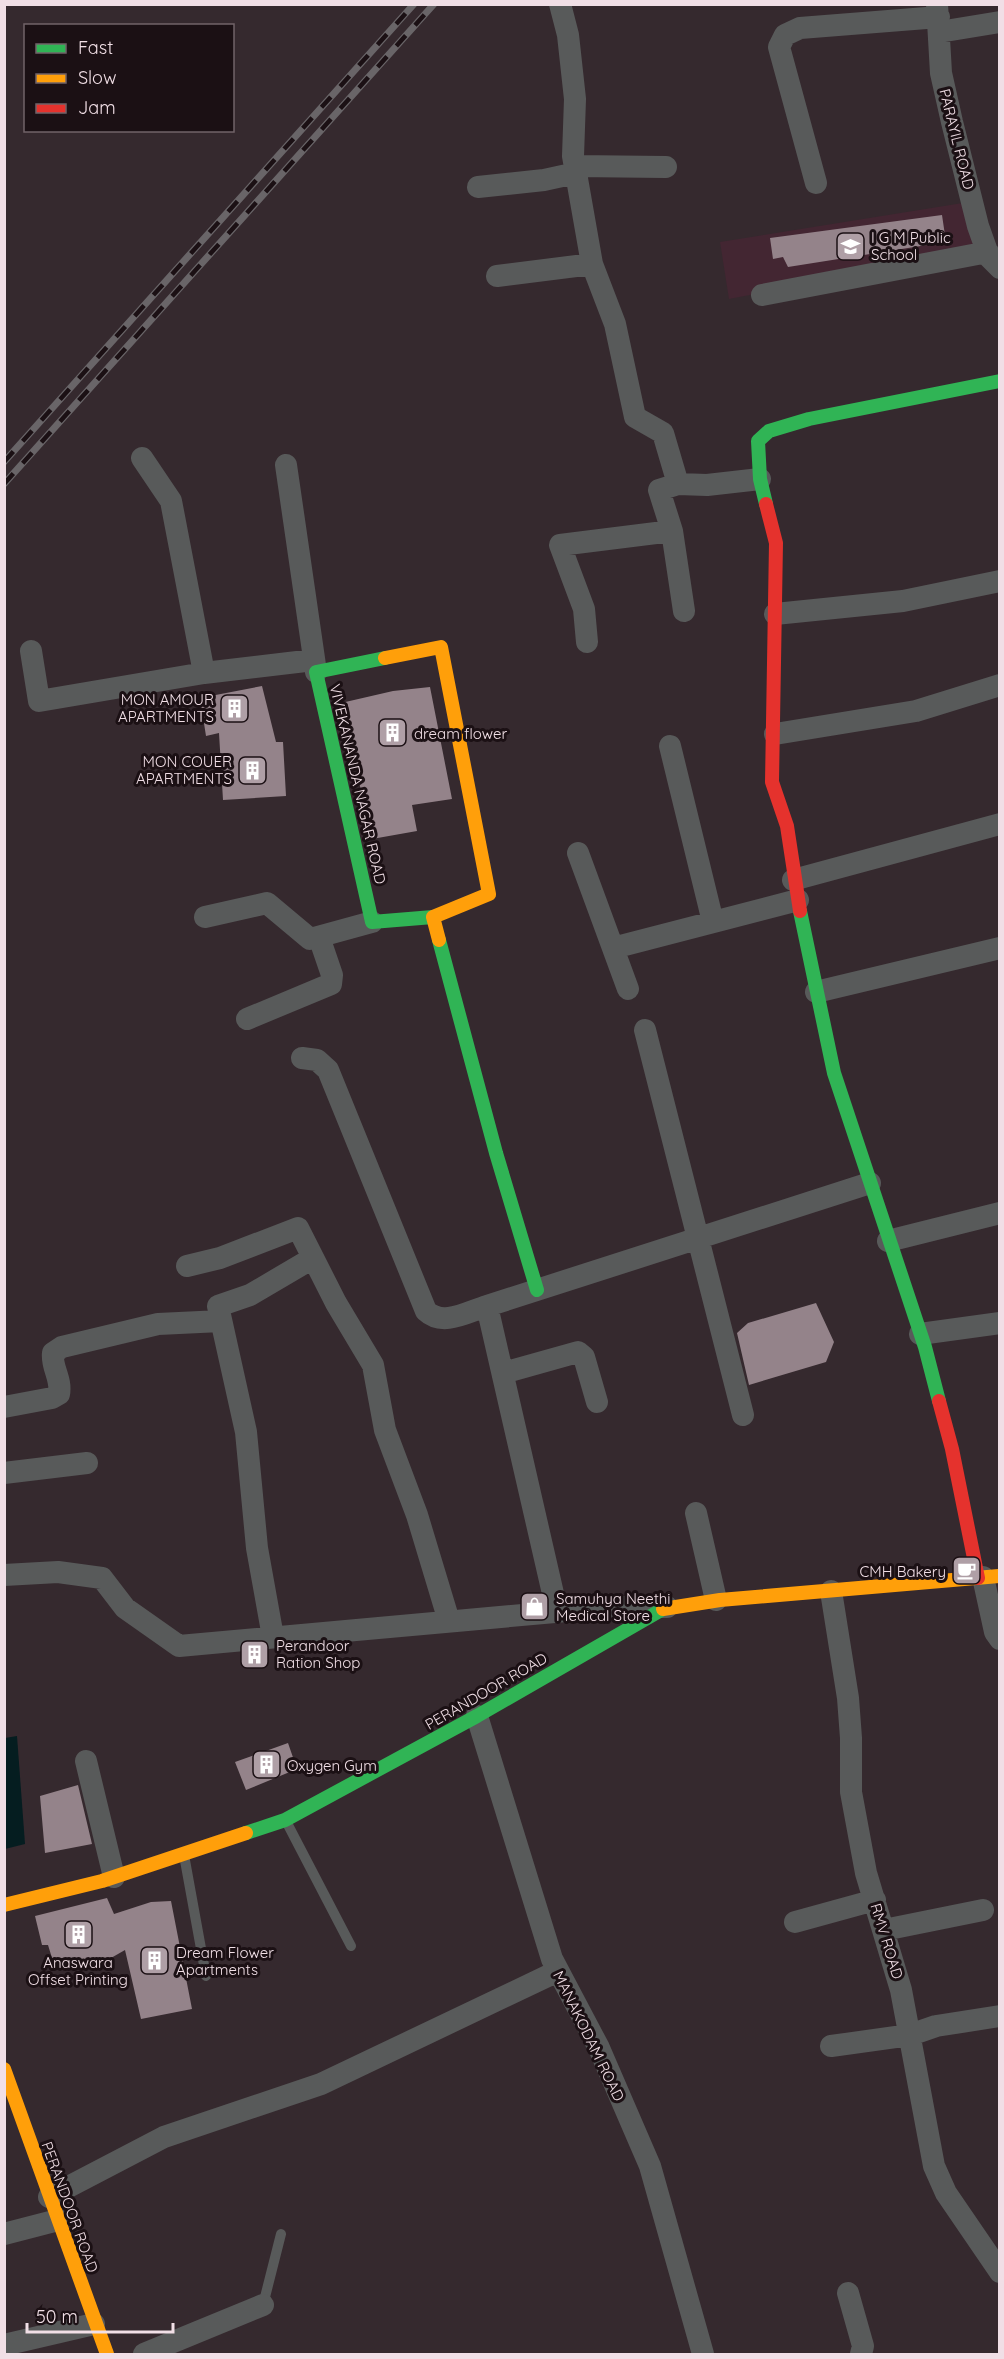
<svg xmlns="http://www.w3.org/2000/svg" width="1004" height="2359" font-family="Quicksand,sans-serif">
  <rect width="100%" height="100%" fill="#35292e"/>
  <path fill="#432632" d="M969,202L980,250L729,299L720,242Z"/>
  <path fill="#051d20" d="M17,1736L25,1844L5,1849V1738Z"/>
  <path fill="#94838a" d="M942,215L946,242L788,267L783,257L773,259L770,238Z
    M262,686L276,742H283L286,796L223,800L219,733L206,736L200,698Z
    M430,687L452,799L412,805L417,831L372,839L341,703L393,691Z
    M816,1303L834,1342L826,1362L749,1385L737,1333L748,1323Z
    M288,1743L297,1769L246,1790L235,1762Z
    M78,1785L92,1844L45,1853L40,1796Z
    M107,1898L114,1914L151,1902L171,1901L192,2009L141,2019L125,1950L97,1966L82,1960L67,1965L64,1958H52L48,1945H42L35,1916Z"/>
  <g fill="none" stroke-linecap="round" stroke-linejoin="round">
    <path stroke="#585a5a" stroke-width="10" d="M287,1823L351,1946
      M184,1855L206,1976
      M263,2305L281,2234"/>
    <path stroke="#585a5a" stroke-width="22" d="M560,4L568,35L575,99L573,156L592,264L615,324L635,417L663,433L678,484L659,490L672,531L560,545L584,609L587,642
      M937,4L941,73L952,122L978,226L989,257L1000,268
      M939,32L1000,22
      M575,166L666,167
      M816,183L779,47L785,35L800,28L939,17
      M478,187L544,180L576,173
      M497,276L592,264
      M762,295L988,252
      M286,465L316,672
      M678,484L707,485L760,479
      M672,531L684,611
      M775,614L903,601L1000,581
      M31,651L39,701L204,673L171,501L142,458
      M204,673L314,660
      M775,734L916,711L1000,685
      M670,746L713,922
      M578,853L628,989
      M793,880L1000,824
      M205,917L267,903L310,939L372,922
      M613,948L798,900
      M816,992L1000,948
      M247,1019L331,984L332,975L319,937
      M645,1030L743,1415
      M302,1058L317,1060L328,1070L426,1311C443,1327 467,1312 487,1306
      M888,1241L1000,1213
      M187,1266L220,1258L298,1228L336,1303L373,1365L385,1430L417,1515L449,1621
      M920,1334L1000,1323
      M503,1373L578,1352L584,1357L597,1402
      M4,1407L52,1398L59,1394C62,1379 51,1367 53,1353L62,1347L158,1324L221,1321
      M4,1473L87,1463
      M696,1513L716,1600
      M4,1575L58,1572L102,1578L125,1608L179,1646L611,1607H667
      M983,1577L995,1632L1000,1639
      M831,1591L848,1698L851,1738V1792L866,1873L901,1990L934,2166L946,2193L1000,2272
      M557,1611L487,1306L870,1183
      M273,1637L257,1548L246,1432L218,1306L250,1295L313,1258
      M477,1716L552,1959L599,2048L650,2166L703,2354
      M86,1761L114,1877
      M795,1922L875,1900
      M884,1930L983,1910
      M831,2046L910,2035L936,2026L1000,2016
      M49,2197L164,2137L321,2084L558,1971
      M4,2234L58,2220
      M848,2293L863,2346L861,2354
      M4,2345L94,2324
      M144,2354L263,2305"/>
    <path stroke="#30b455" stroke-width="14" d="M766,504L760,479L758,441L769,431L809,419L1000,381
      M385,658L316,672L372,922L433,917
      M800,911L834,1073L925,1347L939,1401
      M439,940L496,1153L537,1290
      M246,1833L285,1820L477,1716L663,1609"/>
    <path stroke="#ff9f0a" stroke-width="14" d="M385,658L441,647L489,894L433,917L439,940
      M663,1609L720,1600L999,1576
      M4,1905L102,1881L246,1833
      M4,2069L107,2354"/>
    <path stroke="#e5322d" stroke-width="14" d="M766,504L776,543L772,782L787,826L800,911
      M939,1401L952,1449L978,1578"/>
    <defs>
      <path id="rail" d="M4,462L414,4
        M4,484L434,4"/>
    </defs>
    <use href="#rail" stroke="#696568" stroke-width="7"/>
    <use href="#rail" stroke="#1b1014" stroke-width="4.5" stroke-dasharray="14" stroke-linecap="butt"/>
  </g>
  <defs>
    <symbol id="school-square" viewBox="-11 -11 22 22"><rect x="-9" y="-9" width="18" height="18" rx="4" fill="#af9fa6" stroke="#1b1014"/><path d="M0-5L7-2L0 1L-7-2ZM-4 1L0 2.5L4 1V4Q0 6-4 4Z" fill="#fff"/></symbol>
    <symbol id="building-square" viewBox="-11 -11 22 22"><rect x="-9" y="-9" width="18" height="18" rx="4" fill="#af9fa6" stroke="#1b1014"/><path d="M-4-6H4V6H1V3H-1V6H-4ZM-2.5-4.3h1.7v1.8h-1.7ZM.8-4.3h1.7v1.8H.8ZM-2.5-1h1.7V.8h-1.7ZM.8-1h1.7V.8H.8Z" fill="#fff"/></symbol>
    <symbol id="cafe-square" viewBox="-11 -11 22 22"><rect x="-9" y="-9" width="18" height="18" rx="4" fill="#af9fa6" stroke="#1b1014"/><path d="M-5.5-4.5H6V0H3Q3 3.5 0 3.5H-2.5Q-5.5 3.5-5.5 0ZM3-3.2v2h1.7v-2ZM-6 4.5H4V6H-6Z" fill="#fff"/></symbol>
    <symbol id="shop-square" viewBox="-11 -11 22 22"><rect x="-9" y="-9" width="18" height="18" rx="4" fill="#af9fa6" stroke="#1b1014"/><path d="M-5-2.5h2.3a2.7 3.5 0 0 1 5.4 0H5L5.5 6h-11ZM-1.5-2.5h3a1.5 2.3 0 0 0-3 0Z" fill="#fff"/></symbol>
  </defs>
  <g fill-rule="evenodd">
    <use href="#school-square" x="834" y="230" width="33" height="33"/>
    <use href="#building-square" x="218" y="692" width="33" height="33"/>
    <use href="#building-square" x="376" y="716" width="33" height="33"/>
    <use href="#building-square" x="236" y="754" width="33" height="33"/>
    <use href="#cafe-square" x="950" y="1554" width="33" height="33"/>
    <use href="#shop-square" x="518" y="1590" width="33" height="33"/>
    <use href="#building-square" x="238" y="1638" width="33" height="33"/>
    <use href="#building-square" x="250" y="1748" width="33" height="33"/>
    <use href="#building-square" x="62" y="1918" width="33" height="33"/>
    <use href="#building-square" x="138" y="1944" width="33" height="33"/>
  </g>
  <g text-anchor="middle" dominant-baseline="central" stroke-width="6" stroke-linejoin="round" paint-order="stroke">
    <g font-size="15" fill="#f1dfe6" stroke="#1b1014">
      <text transform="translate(957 139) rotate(76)">PARAYIL ROAD</text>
      <text transform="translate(358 784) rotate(77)">VIVEKANANDA NAGAR ROAD</text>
      <text transform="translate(486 1691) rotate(-30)">PERANDOOR ROAD</text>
      <text transform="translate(887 1941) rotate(73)">RMV ROAD</text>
      <text transform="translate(589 2036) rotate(64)">MANAKODAM ROAD</text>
      <text transform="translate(70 2207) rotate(70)">PERANDOOR ROAD</text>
    </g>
    <g font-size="15" fill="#f1dfe6" stroke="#1b1014" text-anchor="start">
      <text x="871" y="237">I G M Public<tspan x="871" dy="17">School</tspan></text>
      <text x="214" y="699" text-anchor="end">MON AMOUR<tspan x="214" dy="17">APARTMENTS</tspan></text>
      <text x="414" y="733">dream flower</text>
      <text x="232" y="761" text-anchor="end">MON COUER<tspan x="232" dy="17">APARTMENTS</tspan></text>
      <text x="946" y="1571" text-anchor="end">CMH Bakery</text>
      <text x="556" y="1598">Samuhya Neethi<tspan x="556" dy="17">Medical Store</tspan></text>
      <text x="276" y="1645">Perandoor<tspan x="276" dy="17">Ration Shop</tspan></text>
      <text x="287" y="1765">Oxygen Gym</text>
      <text x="176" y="1952">Dream Flower<tspan x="176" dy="17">Apartments</tspan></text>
      <text x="78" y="1962" text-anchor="middle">Anaswara<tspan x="78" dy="17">Offset Printing</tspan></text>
    </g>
  </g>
  <rect width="1004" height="2359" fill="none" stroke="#f1dfe6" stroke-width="12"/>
  <rect x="24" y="24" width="210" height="108" fill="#1b1014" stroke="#716368" stroke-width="1.5"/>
  <rect x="36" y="44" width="30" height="9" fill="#30b455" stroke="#716368" stroke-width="1.5"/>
  <text x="78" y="54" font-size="18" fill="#f1dfe6">Fast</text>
  <rect x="36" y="74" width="30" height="9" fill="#ff9f0a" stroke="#716368" stroke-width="1.5"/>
  <text x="78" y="84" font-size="18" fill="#f1dfe6">Slow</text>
  <rect x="36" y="104" width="30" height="9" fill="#e5322d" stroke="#716368" stroke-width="1.5"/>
  <text x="78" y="114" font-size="18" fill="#f1dfe6">Jam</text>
  <path d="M27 2323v9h146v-9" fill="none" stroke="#f1dfe6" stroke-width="3"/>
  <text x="36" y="2323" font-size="18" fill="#f1dfe6" stroke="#1b1014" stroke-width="4.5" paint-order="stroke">50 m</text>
</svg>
